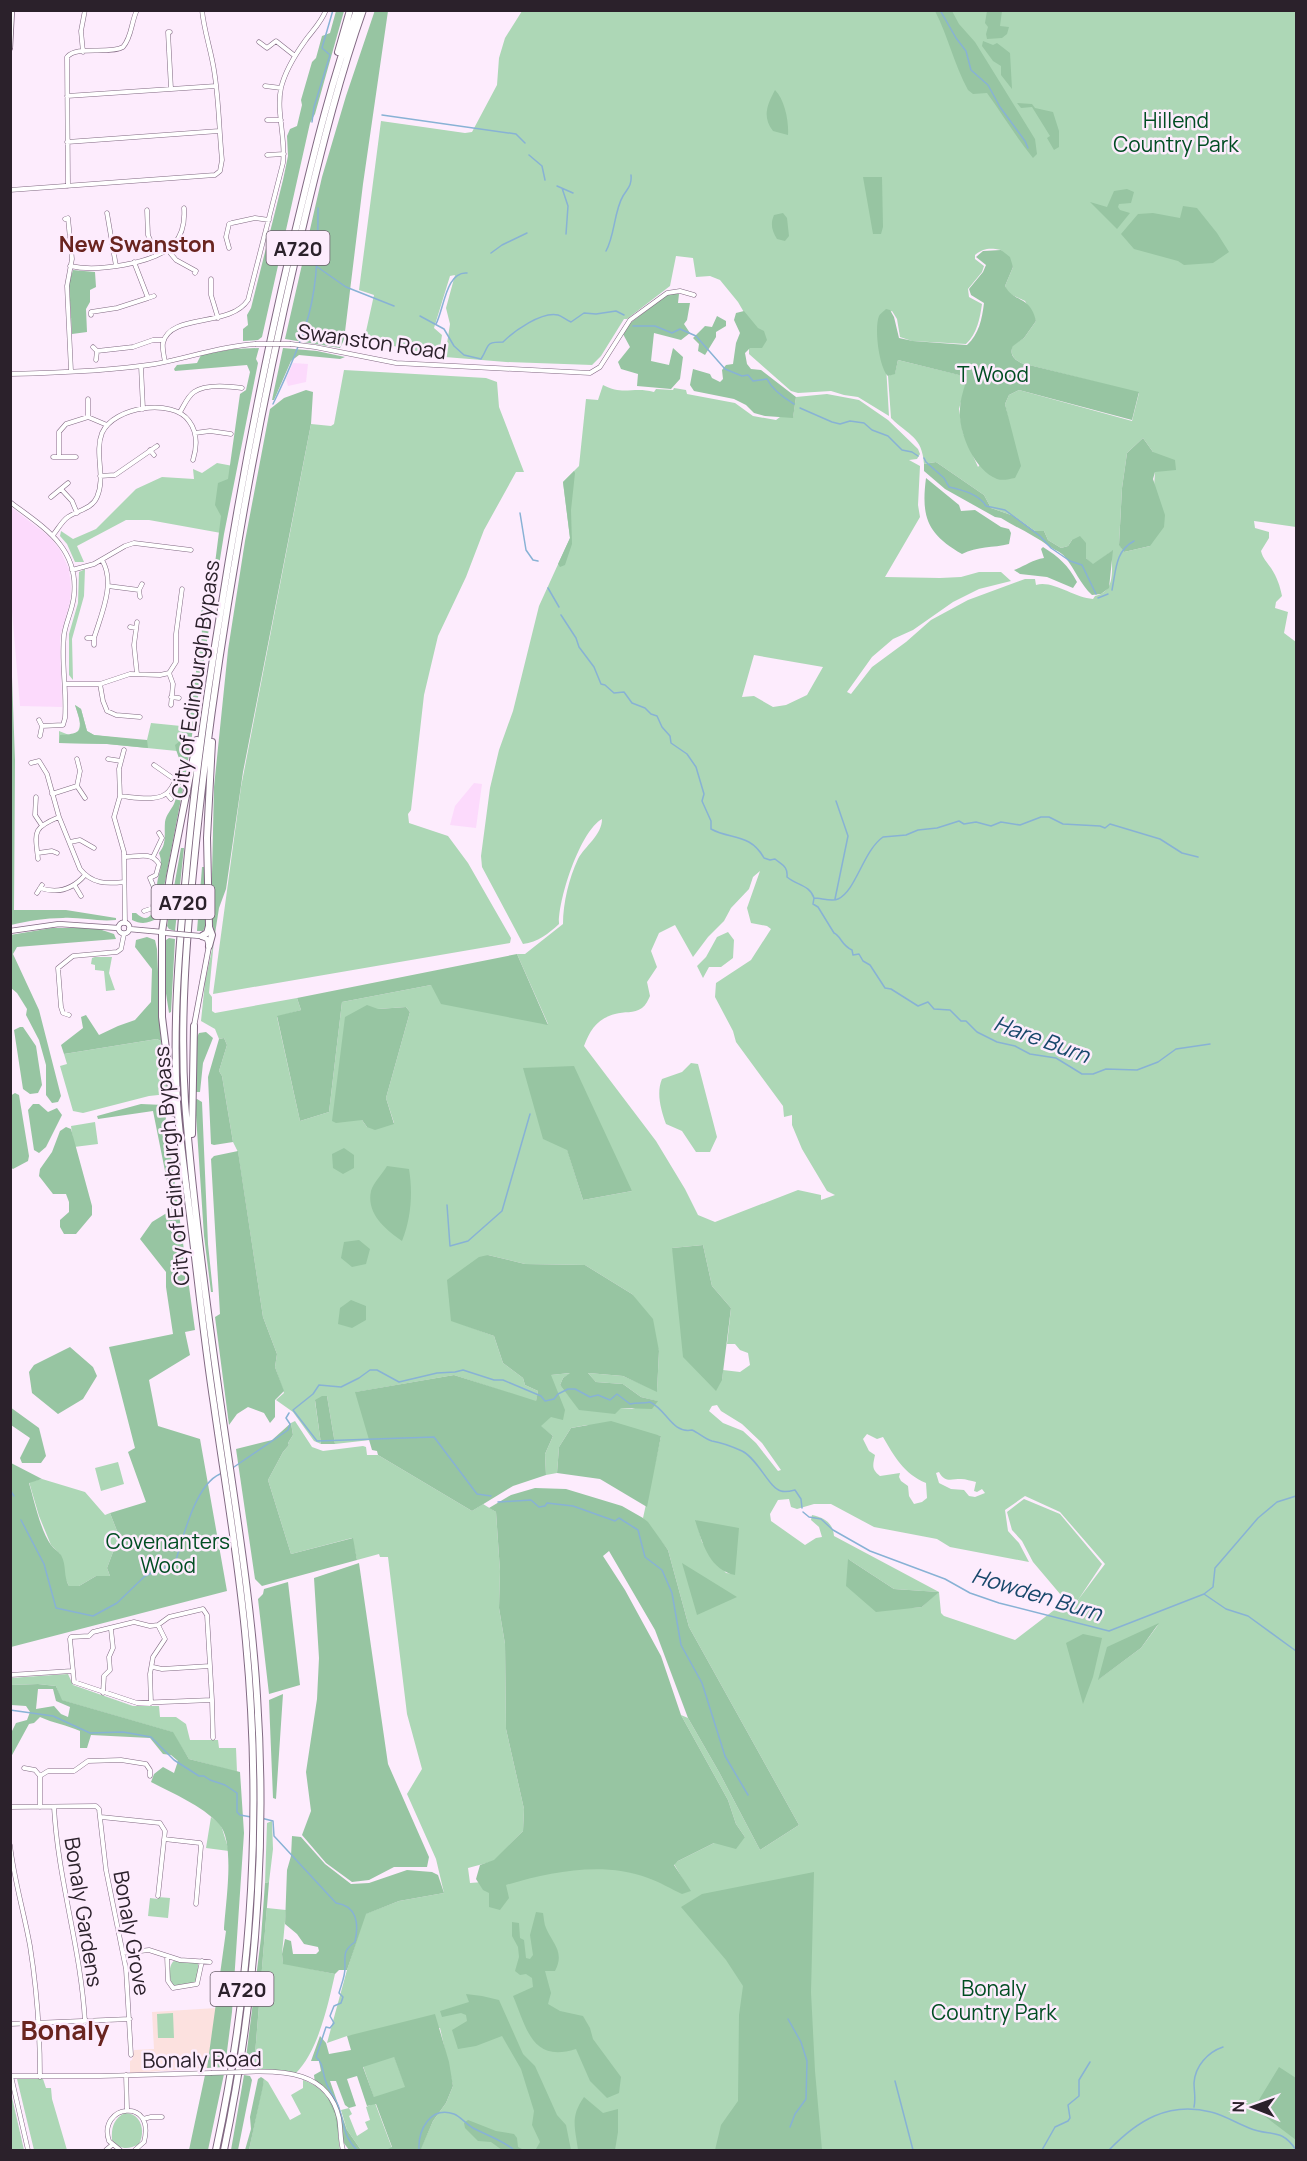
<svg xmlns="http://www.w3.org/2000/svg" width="1307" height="2161" font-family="Manrope,sans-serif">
  <rect width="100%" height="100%" fill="#fdecfd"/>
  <path fill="#fcdafc" d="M293,363L308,364L306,382L288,386L286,379Z
    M11,507L50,537L60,550L69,569L71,587L70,602L60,637L62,707L20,706L10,587Z
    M474,783L482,784L476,828L450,825L455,806Z"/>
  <path fill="#fce1df" d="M216,2008L207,2068L130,2073V2061L132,2060L134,2050L154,2049L152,2012Z"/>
  <path fill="#add7b6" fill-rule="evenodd" d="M522,11H1296V527L1254,521L1255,528L1269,532V538L1261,551C1263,559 1267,562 1271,568C1277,577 1280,586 1282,596L1276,602L1275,608L1288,612L1284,633L1296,642V2150H420L433,2121L446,2103L453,2086L440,2028L347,2036L327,2043L347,1970L365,1914L399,1901L444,1893L436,1859L407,1794L422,1769L407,1714L388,1557H380L379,1554L357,1560L352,1538L291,1554L268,1480L283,1452L289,1445L288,1443L293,1435L291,1423L295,1421L312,1447L323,1451L363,1446L366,1447L367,1455H378L472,1511L483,1504L496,1512L500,1571L499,1608L505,1644L506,1729L524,1809L523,1831L494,1861L468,1868L470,1883L483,1882L578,1860L686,1885L674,1864L678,1861L714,1843L745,1837L736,1824L728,1800L681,1715L688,1718L719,1772L760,1850L799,1825L689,1627L668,1550L643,1518L661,1436L587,1425L571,1428L559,1447L557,1473L546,1475L545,1454L553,1436L540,1426L551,1416L550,1375L571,1373L563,1378L560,1385L569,1396L621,1408L632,1409L657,1401L641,1397L623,1384L596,1382L588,1373L623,1376L657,1391L659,1351L632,1294L585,1265L525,1264L488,1255L451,1320L494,1336L503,1363L523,1378L525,1385L538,1391L536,1402L454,1375L356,1392L370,1440L335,1444L327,1396L315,1401L321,1444L314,1441L293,1412L276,1400L284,1393L275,1367L277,1354L263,1317L238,1152L233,1142L222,1076L219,1071L227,1045L224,1038L219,1039L215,1029L201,1021L205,982L214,940L209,993L212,997V1011L215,1013L297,998L301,1010L277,1017L300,1121L329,1112L342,1002L431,985L548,1024L517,954H525L563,924C563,903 569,878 578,859C585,846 602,835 602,819C580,831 558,900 559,924C548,934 538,942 523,944L482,867L481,856L490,788L499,750L513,711L539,606L570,538L563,482L579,466L586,399L598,400L603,385C624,396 633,386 654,392L656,389L673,390L674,388L686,390L687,394L735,403L753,416L776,420L780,417H793L796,397L827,394L859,400L888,420L918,449L920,454L917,459L909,460L920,466L918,505L920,517L885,577L940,578L961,577L979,572H1001L1011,581L979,589L953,602L913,630L893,639L872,657L847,692L851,694L872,667L906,642L931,620L968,600L1025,579H1035L1036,585C1053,580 1074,598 1093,599L1095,596C1117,591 1111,568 1112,551L1093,565L1086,558V553L1072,540L1068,546L1061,548L1048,540L1044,531H1035L1014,516L991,508L984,495L936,462L924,464C922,436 909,436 891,418L888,376L895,373L898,360L968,377L959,409L963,433L978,467L1010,427L1005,404L1009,395L1019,390L1132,421L1139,393L1021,363C1014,359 1009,354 1013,345L1024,338L1036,321L1025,301L1008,293L1005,286L1013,267L1001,250C990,248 984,248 975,255V259L984,266L982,272L968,289L969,297L982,304C980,318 977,334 966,344L912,341L900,337L897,319L892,311L883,315L889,416L858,397L844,395L831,391L798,393L791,391L749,354V321L738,302L720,280L710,276L696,277L693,258L676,256L670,286L627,319H624L601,356L592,365L506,362L445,357L450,324L446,308L455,275L450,276L434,328L442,335L439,354L410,350L369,340L365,336L374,295L359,290L381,121L465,133L472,132L497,85L499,58L505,38ZM1143,438L1153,452L1155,472L1150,546L1124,552L1119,544L1122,488L1127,453ZM754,655L823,667L807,695L786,705L773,707L754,696L742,697ZM760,871L747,908L751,923L767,926L771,929L751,960L716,983L715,997L733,1031L736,1042L783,1106L784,1117L792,1115V1125L802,1149L827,1191L835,1195L821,1200V1195L798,1190L715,1222L698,1215L685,1189L656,1141L584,1046C590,1030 597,1019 615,1014C624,1011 634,1014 642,1008C646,1005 648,1000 650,996L647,982L657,967L651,951L659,933L675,925L693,957L708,937L724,921L731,908L749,889L753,877ZM406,1007L410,1012L386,1098L394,1123L367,1127L362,1120L378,1009ZM567,1149L632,1191L583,1200ZM703,1245L712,1286L731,1308L727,1344H735L740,1350L748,1353L750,1365L740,1372L723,1370L722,1380L672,1248ZM717,1405L721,1411L742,1424L762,1443L781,1470L778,1471L756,1443L743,1431L723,1423L709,1411L712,1406ZM867,1434L877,1439L883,1437C894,1456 904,1474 926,1483L927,1498L922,1502L914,1504L909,1496L908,1486L901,1481L899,1477L900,1473L880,1476C871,1469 873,1465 875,1455L869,1451L863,1439ZM939,1472C945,1483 951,1479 961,1479C966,1479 971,1481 976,1482L974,1491L977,1492L982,1489L985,1493L975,1497L969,1496L964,1490L951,1489L939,1483L936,1473ZM1025,1496L1060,1512L1105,1564L1078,1600L1102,1564L1060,1514L1024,1499L1007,1512L1012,1530L1022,1541L1033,1562L1066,1601L1015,1640L944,1616L941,1613L939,1592L834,1536C833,1523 825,1518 812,1515L811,1520L819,1527L822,1537L816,1538L805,1545L771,1521L770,1514L778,1500L789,1499L791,1507L797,1509L814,1504H831L874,1527L937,1539L950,1547L1029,1562L1019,1543L1008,1531L1005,1510ZM696,1520L735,1574L726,1573L702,1542ZM848,1559L894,1589L938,1592L922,1607L909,1608ZM1158,1625L1141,1648L1099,1679L1103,1666Z
    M344,370L486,378L497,382L499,407L524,472H516L484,530L466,577L438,636L424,695L411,810L408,814L409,823L448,836L468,863L511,938L510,943L213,994L241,787L311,424L331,426L334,424Z
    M217,463L233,466L221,533L149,520H126L77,546L84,562H75L67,544L60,536L61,531L73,539L96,529L136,489L162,477L194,479L193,469L202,473Z
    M85,569L84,596L72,639L73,680L69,675V634L78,603L79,572Z
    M75,705L81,709L87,731L94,735L144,741L147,740L151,723L191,727L187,752L107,744L59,743V731L69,735L77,733C83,724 78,714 75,705Z
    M728,932L734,940L733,958L721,967H709L703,978L697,966L706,957L717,937Z
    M95,957H112L109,973L115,990L106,991L104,971L95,970V965L91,964L92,958Z
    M157,1039L161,1041L168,1094L149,1096L83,1113L73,1111L60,1066L67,1064L64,1054Z
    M691,1063L698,1064L717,1137L710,1152H696L682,1131L666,1124C661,1110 656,1093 662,1079L682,1072Z
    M95,1122L98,1144L74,1147L71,1126Z
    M118,1462L124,1484L101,1491L95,1468Z
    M42,1479L85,1492L105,1515L110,1513L119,1536L107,1568L110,1576H96L79,1586H69L64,1576L60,1554L51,1545L39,1516L29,1482Z
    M68,1674L73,1685L133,1706H159L160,1717H176L186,1724L190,1740H218L219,1748H236L237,1772L189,1759L172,1732L61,1700L56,1686L38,1684L11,1685L10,1678Z
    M211,1817L221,1825L229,1851L206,1848Z
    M272,1821L273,1849L269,1882L265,1883L267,1823Z
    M158,1897L170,1898L168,1918L148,1916L150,1898L158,1899Z
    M267,1906V1908L286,1910L282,1954L283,1963L335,1974C328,2005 318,2052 295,2074L263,2071L254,2067Z
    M174,1961L198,1963V1978L195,1984L173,1986C169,1980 168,1965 174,1961Z
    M173,2013L174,2038H158L157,2014Z
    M394,2056L406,2088L374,2098L363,2066Z
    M17,2079H43L46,2088H51L52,2099L67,2150H34Z
    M264,2079L268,2082L290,2120L301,2114L291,2095L303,2088V2080C336,2091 337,2120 340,2150H249Z
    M11,2093L24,2150H11Z
    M375,2103L392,2148L386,2150H361L347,2130L341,2110L349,2108L352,2114L349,2116L357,2136L368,2129L365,2122L370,2120L366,2107Z
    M125,2113C141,2113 146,2131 139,2144C128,2150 120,2150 112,2140C111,2128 114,2118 125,2113Z"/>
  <path fill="#97c5a2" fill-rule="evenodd" d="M375,10L388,11L363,184L344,340L340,348L285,339L322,177L346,96Z
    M336,11H344L315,114L310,123L262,337L258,340L243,341V329L248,325L247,315L251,308L283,180L288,156L287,136L290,129L297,126L302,105L301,100L312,62L316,58L322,36L330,33Z
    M935,11H952L959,24L975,42L1035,139L1037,154L1033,158C1016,137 1003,115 987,93L973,94L968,90C954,64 948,36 935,11Z
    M987,11H1002L1000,26L1009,27L1007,34L1002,38L987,39L986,34L988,27L985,23Z
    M983,41L993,45L997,43L1010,53L1012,89L1001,75V66L993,61L982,46Z
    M775,90C785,100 789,122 788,135L773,131C762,117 767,105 775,90Z
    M1017,103L1032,104L1035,108L1053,112L1059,131V147L1054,150L1047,138L1050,136L1032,107L1021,108Z
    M863,177H882L883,227L881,234H873Z
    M1127,189L1134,192L1131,203L1119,204L1118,207L1120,210L1130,213L1117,229L1090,202L1107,207L1114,191Z
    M1183,206L1197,208L1217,233L1229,252L1213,263L1184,265L1178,261L1134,249L1121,234L1138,214L1153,213L1180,218Z
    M783,213L787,218L789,236L785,241L777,239C772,231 770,224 774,215Z
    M1001,250L1010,257L1013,267L1005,286C1014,303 1030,295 1036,321L1024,338L1013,346C1009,354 1014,359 1021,363L1139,392L1132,420L1019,390L1009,395L1005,404L1021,466L1015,478C1009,479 1003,481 997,479C974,470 958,432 960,409C960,398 965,387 967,377L898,360L895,374L888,376C879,367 874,328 879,316C880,314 884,311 886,309L890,310L894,317L899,338L913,341L967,345C979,334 982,319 984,303L971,295L969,289L983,272L986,265L976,257L983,251Z
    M73,270L95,272L96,287L90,290V302L86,309L87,332L72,334L69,283Z
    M669,293L679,294L678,303H690L687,320L684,324L690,333L681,340L654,333L651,361L669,365L673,348L683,357L680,379L671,389L637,386L638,374L621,369L618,362L630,347L623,334L629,324Z
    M744,311L758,328L764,331L767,340L762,348H750L745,353L747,364L751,369L761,370L796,397L793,418L765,416L754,413L746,405L734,399L694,391L690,385L693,369L710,374L712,378L720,382L723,379L722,370L726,365L733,364L736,343L740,333L734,320L736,313Z
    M717,316L726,321V326L716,332V337L705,355L698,351L699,344L693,338L705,326L712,327Z
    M259,348L256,359L258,363L224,534L186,773L158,918C149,923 142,925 132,920V913H136C155,931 156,896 157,885C158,873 164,866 159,853C167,844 164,834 165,822C166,815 171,810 174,804C177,797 182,776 181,767C181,760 176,753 175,745L185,737L202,636L201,611L210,603L221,516L215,505L218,483L228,479L240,394L246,390L250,372L247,365L175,371L174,369L177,365L197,363L201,355L233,349Z
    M283,348L317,351L345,357L340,359L299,355L291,361L274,400H272Z
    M306,390L313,392L311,424L243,772L226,889L219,908L215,934L211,918L214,787L228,650L245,541L270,409L284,398Z
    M1143,438L1153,452L1175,460L1176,470L1155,472L1153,479L1165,515L1164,527L1150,546L1124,552L1119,545L1122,488L1127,453Z
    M936,462L984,495L991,508L1014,516L1035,531H1044L1048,540L1061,548L1068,546L1072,540L1080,536L1086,543V558L1093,564L1113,550L1109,588L1101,594L1092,595C1080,584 1075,569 1065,557C1061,552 1055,550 1050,547C1034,535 1017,528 1001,518L995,517L945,489L924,471V464Z
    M574,471L575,473L571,510L572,544L565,565L560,567L558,564L570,538L563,482Z
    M926,478L959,505L961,511L975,510L1001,527L1009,529L1011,533L1009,544C993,548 977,546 962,554C927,534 921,517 926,478Z
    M1043,547C1059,557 1068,565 1077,582L1073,588L1047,577L1020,574L1014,570C1025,566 1032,560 1044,558L1041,549Z
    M11,649L15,760L14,910H66L116,918V920C98,922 81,917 63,918C45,918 28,921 11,925Z
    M75,705L81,709L87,731L94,735L147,740L148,748L107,744L59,743L60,735C86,734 82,728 75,705Z
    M181,848H184L175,931L169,929L167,926Z
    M202,867H204L206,925L203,931H197Z
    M52,928H96L114,934L116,939L17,947L13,954L39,1010L61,1096L58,1102L52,1103L46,1095V1065L39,1040L26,1015L27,1009L17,993L11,988L10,935Z
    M147,937L155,940L157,949L161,1041L157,1039L64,1054L61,1045L83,1028L81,1017L86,1015L99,1035L118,1026L135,1020L151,1002L152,969L135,947L136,940Z
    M169,938L175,939L171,1012L169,1013L165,987L166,940Z
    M517,954L548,1025L441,1004L431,985L342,1002L329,1112L300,1121L277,1016L301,1010L297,998Z
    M367,1005L378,1009L406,1007L410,1012L386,1098L394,1124L375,1130L367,1127L362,1120L336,1123L332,1121L345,1017Z
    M20,1027H23L36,1046L42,1085L38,1093L30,1094L23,1089L14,1030Z
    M206,1032L213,1038L203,1063L200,1092H196L197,1037L199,1033Z
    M224,1038L227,1045L219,1071L222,1076L233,1142L214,1145L211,1144L208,1077L219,1039Z
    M574,1066L632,1191L583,1200L567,1150L543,1139L523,1068Z
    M15,1093L19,1095L29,1156L28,1161L13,1169L10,1167V1096Z
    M197,1099L202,1102L208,1244L213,1292H211L204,1236L195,1100Z
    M33,1104H39L48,1112L57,1108L62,1115L46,1147L39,1153L34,1150L28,1110Z
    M141,1104L164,1105L195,1330L185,1332L190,1355L149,1380L158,1426L200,1439L227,1591L11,1647V1463L42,1479L29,1483C34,1500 41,1532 51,1545C54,1549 58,1551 61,1555C67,1566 63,1576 69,1586H79L96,1576H110L107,1568L119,1536L110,1513L146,1502L128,1452L135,1448L109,1347L173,1334L166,1287V1272L140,1239L152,1222L170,1211L171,1201L153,1111L98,1119L97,1116Z
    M66,1127L71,1129L92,1206V1215L76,1234H64L60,1227V1220L69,1212V1202L66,1194H53L39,1176L40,1169L52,1152L60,1131Z
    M344,1148L354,1155V1168L343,1174L333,1168L332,1154Z
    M238,1151L263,1317L277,1354L275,1367L284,1391L275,1400V1417L270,1423L264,1413L248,1407L237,1414L229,1425L215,1317L220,1314L211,1159L214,1156Z
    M387,1166L409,1169C413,1193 411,1219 402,1241C386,1230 366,1214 371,1191C373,1183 383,1173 387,1166Z
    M359,1240L370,1249L366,1264L352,1267L341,1258L344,1242Z
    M703,1245L712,1286L731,1308L722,1380L716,1391L683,1357L672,1248Z
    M488,1255L525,1264L585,1265L632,1294L653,1319L659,1351L657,1392L623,1376L588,1373L596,1382L623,1384L641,1397L658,1401L652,1409L621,1408L615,1414L579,1410L560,1385L563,1378L570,1373L551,1375L565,1410L563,1420L551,1417L541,1426L553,1436L545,1454L546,1475L513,1486L472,1511L378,1455L377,1451L372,1450L355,1392L454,1375L536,1401L538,1391L525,1385L523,1378L503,1363L494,1336L451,1321L447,1280L479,1257Z
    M351,1300L366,1306V1320L352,1328L338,1324L340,1308Z
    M70,1347L93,1367L97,1376L83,1399L58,1414L32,1393L29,1372L34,1365Z
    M322,1396H327L335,1444H321L315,1400Z
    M10,1407L39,1428L46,1456L41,1463H22L20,1458L30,1438L11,1425Z
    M611,1421L661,1436L647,1507L600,1479L557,1473L559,1447L571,1428Z
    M291,1423L293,1435L288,1443L289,1445L283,1452L268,1480L291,1554L353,1538L357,1560L262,1586L255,1579L236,1449L272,1440Z
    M535,1488L566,1489L622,1506L643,1518L648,1522L668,1550L689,1627L799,1825L760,1850L719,1772L688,1718L655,1630L609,1551L603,1556L625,1590L661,1656L681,1715L728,1800L736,1824L745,1837L736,1849L714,1843L678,1861L674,1865L691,1891L682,1894C671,1889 660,1882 648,1878C602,1861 551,1872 506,1885L509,1898L500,1910L489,1907V1893L483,1890L476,1879L480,1865L494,1860L523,1831L524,1809L506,1729L505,1644L499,1608L500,1571L496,1512L489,1508L511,1495Z
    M695,1520L739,1528L735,1575C709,1570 702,1542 695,1520Z
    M848,1559L894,1589L939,1592L922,1607L876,1612L846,1586Z
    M359,1563L388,1764L429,1857L427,1867H394L369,1880L352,1882L326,1863L302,1835L311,1811L306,1772L317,1699L319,1658L314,1578Z
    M682,1563L737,1597L697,1615Z
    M288,1582L300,1685L269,1694L258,1599L263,1594L264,1589Z
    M1159,1623L1141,1648L1098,1680L1107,1647Z
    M1083,1634L1102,1638L1093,1677L1083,1704L1066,1643Z
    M38,1684L56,1686L62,1700L173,1732L189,1759L240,1772L244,1833L232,2012L225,2067L207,2068L226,1931L224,1930C225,1906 236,1842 219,1824C201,1805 174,1794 151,1782L154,1774L163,1767L174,1773L178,1761L171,1755L163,1754L150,1738L91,1735L87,1748H80V1731C67,1725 53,1723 40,1717L34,1723L29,1724L11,1757V1733L16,1723L27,1720L30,1712L26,1706L11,1705V1685ZM38,1689H53L56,1701L70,1707L68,1717L61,1714L54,1706L36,1709Z
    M283,1694L276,1799L273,1798L269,1700Z
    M292,1836L301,1837L325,1864L351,1884L369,1883L407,1870L432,1872L438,1875L444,1893L399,1901L366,1914L347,1970H339L335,1974L283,1964L282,1954L285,1939L291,1941L293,1954H316L319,1951L318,1947L304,1944L297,1934L285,1924L287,1870L291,1856Z
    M814,1872L811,1992L815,2071L822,2150H715L721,2125L738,2101L739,2015L743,1986L726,1960L681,1907L702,1894Z
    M269,1882L254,2067L253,2068L245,2066L261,1938L265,1883Z
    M536,1912L543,1913C544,1918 544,1924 546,1928C553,1944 565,1952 555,1971H545L551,1993L548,2004L560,2011L583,2016L590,2028L593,2039L621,2077L619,2093L607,2098L590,2081L576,2049C532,2063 527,2029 513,1996L533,1987L532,1978L526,1974L520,1975L515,1971L519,1957L518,1947L512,1936V1922L519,1923L520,1938L524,1940L526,1958L530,1959L533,1955L530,1935Z
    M466,1994L482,1996L499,2000L523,2054L535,2066L557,2115L566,2125L571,2150H529L536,2149L540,2142L532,2125L534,2111L521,2069L502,2036L476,2046L458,2049L452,2030L467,2021L466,2015L461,2013L442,2017L440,2011L469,2002Z
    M435,2014L449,2062L453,2086L446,2103L433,2121L421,2149L420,2150H386L392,2147L376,2104L367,2106L357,2076L347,2079L356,2106L349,2108L345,2105L336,2081H330L347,2130L361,2150H349L338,2135L335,2115L325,2092L315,2084L314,2075L321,2071L319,2061H311L320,2036L326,2043L329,2054L351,2050L347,2036ZM394,2057L405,2087L374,2097L363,2067Z
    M1279,2067L1296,2078V2148V2140L1254,2108Z
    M224,2074L208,2150H189L205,2075Z
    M244,2075L250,2076L252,2080L238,2150H231Z
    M261,2077L264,2079L263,2086L249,2150H245L251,2129L250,2117L258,2079Z
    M584,2097L603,2113L618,2109V2132L615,2150H578C575,2127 570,2117 584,2097Z
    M468,2120L496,2131L514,2134L517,2138L518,2147L524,2150H502L491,2142L478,2141L465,2128L464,2123Z"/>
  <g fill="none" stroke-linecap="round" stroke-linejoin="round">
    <path stroke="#88b2d5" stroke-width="1.5" d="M940,10L956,38L966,51L971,70L988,85L1000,107L1025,141L1028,148
      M382,115L516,134L525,143
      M312,122L314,107L330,55L322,48L333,10
      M529,155L542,166L545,180
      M557,186L573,193
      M562,188L568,206L566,234
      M606,251C615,235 614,211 623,196C628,188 632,185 631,175
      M491,253L502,245L527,233
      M316,266L346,287L394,306
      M420,316L444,329L454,346L464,355L481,359C490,345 484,342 503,342C514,331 542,311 558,315C562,316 566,320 571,322L584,313L596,314L616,311L624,315
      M436,324C444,309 446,271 467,273
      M633,326H655L672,333L680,329L696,336L725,369L742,376L748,375L753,381L767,379C772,389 784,398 794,404
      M273,404C287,375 300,346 309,314C318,280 318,243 318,208
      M800,408L832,422L840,424L850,421L864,423L872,430L888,436L902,450L912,452L918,456
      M924,458L926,462L944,478L949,487C962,490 979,494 986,506L1005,510L1040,536L1051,548L1070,561L1082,565L1096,594
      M520,513L526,550L533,560L538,561
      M548,588L559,607
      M1112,590C1116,571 1115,551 1134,541
      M1098,598L1108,594
      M561,615L576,638L579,647L594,667L601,684L605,685L614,693L624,692L632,703L645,708L651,714L657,716L662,727L670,736L671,743L687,754L696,767L704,794L702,801L711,821V829C731,840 750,833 764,858L770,860L775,859C782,865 788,866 787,877C796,885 810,885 814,898C821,898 832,902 838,899C856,891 863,851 883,837L906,835L918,830L937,828L959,821L964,824L976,822L991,826L1001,822L1020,825L1041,817H1049L1063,824L1100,826L1105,828L1110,824L1160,839L1182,853L1198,857
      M814,898L813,904L818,907L834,933C841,936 841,945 852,950L853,955L859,954L863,961L870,965L885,988L891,989L918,1006L928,1002L934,1009L950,1010L961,1021H966L977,1032L997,1042L1015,1046L1030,1054L1056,1058L1082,1074H1093L1106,1069L1137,1070L1158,1062L1176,1049L1210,1044
      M835,899L848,836L836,801
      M447,1205L450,1246L468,1241L502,1211L530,1114
      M234,1467L288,1430L290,1424L286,1418L289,1413
      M10,1490L14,1496
      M491,1496L477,1494L434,1437L317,1441L293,1410L313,1394L319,1385L341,1387L359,1378L370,1370H377L399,1382L437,1373L455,1372L463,1370L494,1380H503L541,1396L545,1401L554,1399L558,1394L568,1389H575L590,1397L598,1395L610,1400L617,1394L630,1404C638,1402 643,1404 650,1402C667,1410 672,1434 692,1430C699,1433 705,1439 712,1441C724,1443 731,1446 742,1451C758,1459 769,1488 781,1491C784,1492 791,1491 795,1490L801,1499L802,1508
      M498,1502L531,1500L539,1507L545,1506L547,1503L573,1506L615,1521L619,1518L638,1530L645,1557L662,1570L672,1593L681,1645L702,1683L725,1756L748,1795
      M803,1512L809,1517L821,1519L833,1530L870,1551L945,1579L970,1593L999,1603L1109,1631L1204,1594L1213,1587L1215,1568L1258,1518L1277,1502L1296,1496
      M21,1520L44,1564L56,1608L93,1616L117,1603L145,1576L175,1563C183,1538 195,1485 220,1474
      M1204,1594L1226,1609L1248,1616L1296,1651
      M10,1710L53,1716L90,1733L123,1732L151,1737L174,1760L199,1776H204L210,1780L225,1785L237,1793V1812L240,1815L251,1817
      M261,1818L273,1821L274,1836L336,1903C357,1906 359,1923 355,1942C343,1950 345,1955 345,1968C345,1977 341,1985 339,1993L343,1997L341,2003L334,2006L330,2016L334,2023L330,2028L326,2027L316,2057C324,2064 322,2072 326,2082C329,2091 336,2099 339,2108C345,2126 343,2136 357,2150
      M788,2019L801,2042L807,2061L806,2099L795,2114L790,2127
      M895,2081L913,2150
      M1194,2107C1196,2099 1194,2091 1194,2083C1195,2066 1208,2052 1223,2047
      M419,2150C418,2130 430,2106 454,2114C461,2117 466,2124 473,2128C486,2135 502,2140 514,2150
      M1042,2150L1055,2127L1068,2121L1070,2118L1068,2105L1079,2096V2080L1090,2062
      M1109,2150C1137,2121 1168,2101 1211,2112C1224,2115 1236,2123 1249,2128C1270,2137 1281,2127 1296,2150"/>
    <defs>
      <path id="street" d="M170,32H168L171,89
        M259,42L267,48L276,41L295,56
        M83,52L81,31L85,10
        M265,86L281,88
        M67,96L216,86
        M267,120H281
        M67,142L219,131
        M267,155L284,154
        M68,186L67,57C77,45 108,55 123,47C132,37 131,22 137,10
        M10,190L215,175L220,171L222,160C219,130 219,100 214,70C211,50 204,31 202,10
        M147,210L148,235L156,254
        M107,213L116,266
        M65,219L68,218L72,259L67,286L71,371
        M229,248L226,237L229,224L232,223L255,218L269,220
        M167,249L176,260L196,271L195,273
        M70,266C96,272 155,264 174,244C183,234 185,221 184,208
        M211,279V295L218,318
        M148,298L154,296
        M91,315V312L117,308L148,298L134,262
        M291,344L315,347L396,363L590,373L600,367L630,320L667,293L680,291L694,295
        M93,347L97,351L96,360
        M97,351L133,347L153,340H164
        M165,362C164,356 162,349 163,343C169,313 230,328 248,300L283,163C286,138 276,112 281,88C285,71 295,55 305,41C312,31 321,23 326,10
        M141,366L143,409
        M10,374C55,373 111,371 155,364C189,358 220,346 255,344
        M180,412C184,406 187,397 194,392C205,384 228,386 242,388
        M88,417V399
        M195,433L210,431L231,434
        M150,450L154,455
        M53,457H76
        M59,457V432L66,424L88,417L107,425
        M100,476L115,475L157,446
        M61,489L72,501L77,513
        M51,497L68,483
        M10,502C43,527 79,547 74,595C73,609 66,621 64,635C61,663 67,691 65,718L63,725L42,726L40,736
        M53,535C58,529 62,521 68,517C78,510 92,509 97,497C106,477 94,453 102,433C114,406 173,398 189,421C198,433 197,447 193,460
        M72,570L94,564L125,546L134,543L191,550
        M108,586L139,590
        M140,597L139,590L142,584
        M130,627L136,628
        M87,638H94
        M94,645V638C101,615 116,583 102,560
        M169,673L173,684L171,705
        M137,674L134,645L137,622
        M65,684H100L130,674L160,675L169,673L176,662V634L182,589
        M100,684L103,701L107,711L116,715L140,717
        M171,697L179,698
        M39,720L42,726
        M124,750L119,769L120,796L114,817L124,852L125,923
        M108,759L121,761
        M31,763L39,761L47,774L59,817L80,869C92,884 106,884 124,882
        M154,765L174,779
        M77,786L85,798
        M52,794L77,786L80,771L77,759
        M167,794L171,799
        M120,796C134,797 159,803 169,791C174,786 174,780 179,774
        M36,797L35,815L41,824
        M70,842L80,840L94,848
        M38,853L52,851L57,853
        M125,857C137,857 151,851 159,864L156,875L150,878L155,890L153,908L144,911
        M153,857L162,838L159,833
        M38,859C35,832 32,828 59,817
        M75,886L81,896
        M40,888C58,894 73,889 85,875
        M37,893L42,885
        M69,1015L63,1013L61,1007L58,968L73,956L117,952L121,949L124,934
        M153,1667L162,1669L210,1666
        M10,1675L72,1671
        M103,1693L104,1676L110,1670L109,1657L113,1648L111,1629
        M212,1700L207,1615L203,1609L169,1617L158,1625L150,1626L134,1622L93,1632L89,1636L71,1637L70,1639L74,1682L137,1703L212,1700L213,1738
        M151,1703L150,1674L153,1657L165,1639L158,1625
        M24,1768L35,1770L40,1776
        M10,1807L96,1806L99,1809L106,1870L126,1969L131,2055
        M40,1807V1776L48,1771H74L88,1761L121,1760L146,1764L150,1770V1776
        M54,1807C58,1881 81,1948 85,2022
        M101,1817L160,1823L165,1831L158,1896
        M164,1839L200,1843L201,1846L196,1904
        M10,1845C14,1880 24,1912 30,1946C37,1990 40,2032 40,2077
        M123,1953L149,1950L180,1960L210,1962
        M167,1956L168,1981L173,1988L197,1984L202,1961
        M10,2024L130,2019
        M243,2072C283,2070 328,2071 339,2118C341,2129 340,2140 343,2150
        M126,2075L127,2109
        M10,2076H100L211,2073
        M11,2076L28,2150
        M143,2119L151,2117H162
        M106,2150L112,2145
        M120,2150L109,2141C97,2105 156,2096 144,2142L135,2150"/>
      <path id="secondary" d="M10,48L12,10
        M118.5 928a5.5 5.5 0 1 1 11 0a5.5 5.5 0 1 1-11 0Z
        M129,929L162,932
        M10,931L59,924L118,928
        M194,1026L209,946L207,939L200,936"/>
      <path id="highway" d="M338,52L350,10
        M202,936L207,933L209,926L207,838L212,742
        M209,946L212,935L209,927
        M174,1113L162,1017V932L170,876L197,740
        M192,1134L194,1026
        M216,2150C252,1983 262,1812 246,1642C239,1562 225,1484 214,1405C205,1347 199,1289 192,1232C187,1189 180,1145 177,1102C173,1029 178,957 185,885C193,794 205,705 220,615C241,482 266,351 298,220C315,149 332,79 357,10
        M224,2150C255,2002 267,1848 257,1696C252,1613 239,1530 227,1448C210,1333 194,1217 185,1102C180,1022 186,943 194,863C204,758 219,654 237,550C256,436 280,322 307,209C323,143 340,75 363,10"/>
    </defs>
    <use href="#street" stroke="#816982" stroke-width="5"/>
    <use href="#secondary" stroke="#816982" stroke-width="6"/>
    <use href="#highway" stroke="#816982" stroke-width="8"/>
    <use href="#street" stroke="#fff" stroke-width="4"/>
    <use href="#secondary" stroke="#fff" stroke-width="4.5"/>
    <use href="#highway" stroke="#fff" stroke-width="6"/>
    <defs>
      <path id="street-bridge" d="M255,344H291
        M211,2073L243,2072"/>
      <path id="secondary-bridge" d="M166,933L200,936"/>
    </defs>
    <use href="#street-bridge" stroke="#816982" stroke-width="5" stroke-linecap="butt"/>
    <use href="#secondary-bridge" stroke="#816982" stroke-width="6" stroke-linecap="butt"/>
    <use href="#street-bridge" stroke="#fff" stroke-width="4"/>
    <use href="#secondary-bridge" stroke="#fff" stroke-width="4.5"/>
  </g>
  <g text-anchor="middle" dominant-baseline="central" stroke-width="5" stroke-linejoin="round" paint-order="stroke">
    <g fill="#fdecfd" stroke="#6a5e6a" stroke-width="1.5">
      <rect x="266.5" y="231" width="63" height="34" rx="4.5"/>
      <rect x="151.5" y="885" width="63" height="34" rx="4.5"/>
      <rect x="210.5" y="1972" width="63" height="34" rx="4.5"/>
    </g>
    <g font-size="20" font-weight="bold" fill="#2b212b">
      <text x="298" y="248">A720</text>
      <text x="183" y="902">A720</text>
      <text x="242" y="1989">A720</text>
    </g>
    <g font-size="21" fill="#004d22" stroke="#fdecfd">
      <text x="1176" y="120">Hillend<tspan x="1176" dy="24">Country Park</tspan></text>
      <text x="993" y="374">T Wood</text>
      <text x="168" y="1541">Covenanters<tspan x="168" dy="24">Wood</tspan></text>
      <text x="994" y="1988">Bonaly<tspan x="994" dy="24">Country Park</tspan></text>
    </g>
    <g font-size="21" fill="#2b212b" stroke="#fdecfd">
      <text transform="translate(372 341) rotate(8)">Swanston Road</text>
      <text transform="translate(195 679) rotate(-82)">City of Edinburgh Bypass</text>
      <text transform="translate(171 1166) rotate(-95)">City of Edinburgh Bypass</text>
      <text transform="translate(84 1912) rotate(81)">Bonaly Gardens</text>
      <text transform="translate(132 1933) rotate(80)">Bonaly Grove</text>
      <text transform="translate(202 2059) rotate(-1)">Bonaly Road</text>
    </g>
    <g font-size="22" font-weight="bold" fill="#69241f" stroke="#fdecfd">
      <text x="137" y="244">New Swanston</text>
    </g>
    <g font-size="22" font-style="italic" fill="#18486b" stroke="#fdecfd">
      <text transform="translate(1042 1039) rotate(20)">Hare Burn</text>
      <text transform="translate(1037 1594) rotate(17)">Howden Burn</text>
    </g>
    <g font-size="27" font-weight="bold" fill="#69241f" stroke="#fdecfd">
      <text x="65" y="2029">Bonaly</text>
    </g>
  </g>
  <rect width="1307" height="2161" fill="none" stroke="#2b212b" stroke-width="24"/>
  <g transform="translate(1253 2107) rotate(271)" stroke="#fdecfd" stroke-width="4.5" paint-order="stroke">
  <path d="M0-4.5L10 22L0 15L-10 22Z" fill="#2b212b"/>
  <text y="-9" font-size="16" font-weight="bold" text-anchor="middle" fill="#2b212b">N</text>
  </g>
</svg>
